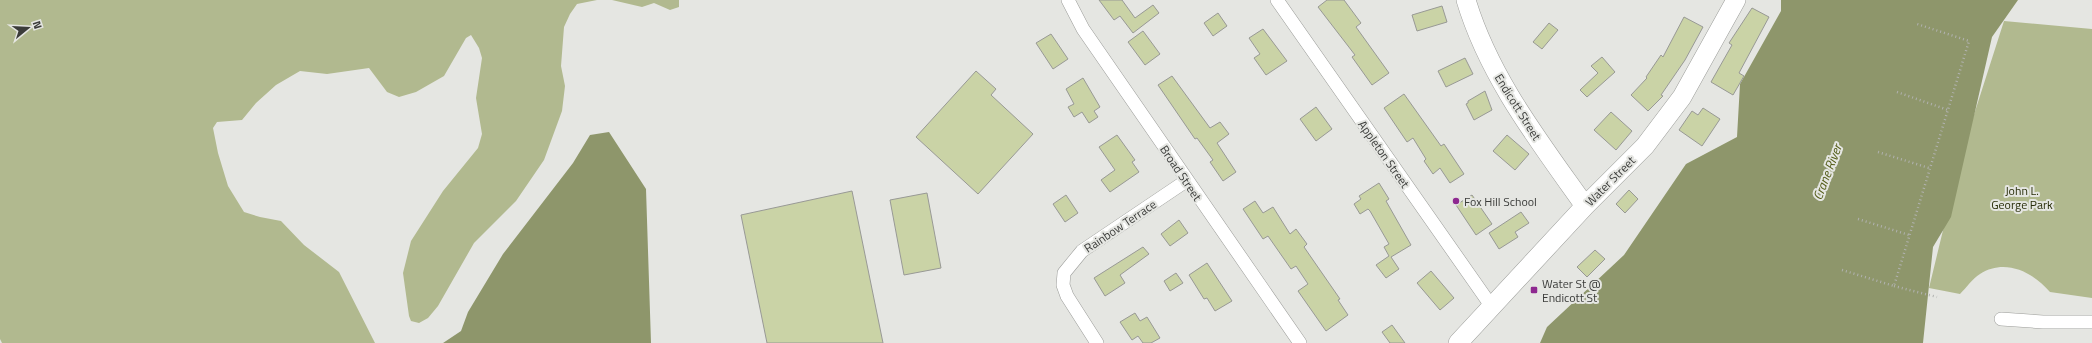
<svg xmlns="http://www.w3.org/2000/svg" width="2092" height="343" font-family="'Titillium Web',sans-serif">
  <rect width="100%" height="100%" fill="#e5e6e2"/>
  <path fill="#b1b98f" d="M0,0H597L577,4L570,14L564,27L561,66L565,86L562,111L544,160L516,201L474,243L438,306L428,318L419,323L411,321L409,316L403,273L411,241L443,191L478,148L482,134L476,98L482,58L479,48L471,35L466,38L444,76L416,92L399,97L387,92L369,68L327,74L300,71L276,85L256,103L242,120L217,122L213,128L218,153L228,186L244,212L260,217L281,221L304,245L339,272L375,343H2L0,339Z
    M612,0H679V7L670,10L654,3L642,7Z
    M2004,21L2092,29V298L2050,292C2033,272 2005,258 1980,274C1972,279 1967,287 1960,294L1929,288L1962,152Z"/>
  <path fill="#8e966b" d="M1781,0H2018L1992,37L1951,217L1933,247L1923,343H1540L1547,327L1624,255L1686,164L1737,137L1740,84L1781,11Z
    M609,132L646,189L651,343H443L461,331L468,312L503,254L573,163L590,135Z"/>
  <path fill="#cad3a6" stroke="#989995" d="M1099,0H1122L1135,18L1153,5L1159,13L1133,33L1120,16L1114,20Z
    M1327,0H1344L1361,23L1356,27L1389,73L1372,85L1352,57L1355,55L1318,7Z
    M1442,6L1447,22L1417,31L1412,15Z
    M1752,8L1769,17L1739,73L1744,76L1733,95L1711,82L1732,45L1729,43Z
    M1218,13L1227,26L1213,36L1204,23Z
    M1684,17L1703,27L1685,60L1661,95L1663,96L1648,111L1631,95L1647,78L1646,77L1661,55L1663,57Z
    M1549,23L1558,30L1542,49L1533,42Z
    M1263,29L1287,61L1266,75L1254,58L1260,54L1249,38Z
    M1143,31L1160,54L1145,65L1128,42Z
    M1051,34L1068,59L1053,69L1036,43Z
    M1602,57L1615,72L1587,97L1580,90L1598,73L1591,66Z
    M1465,58L1473,74L1446,87L1438,71Z
    M976,71L996,89L991,95L1033,134L978,194L916,137Z
    M1172,76L1210,128L1220,122L1229,134L1217,143L1236,172L1223,181L1210,162L1213,160L1197,138L1195,139L1158,85Z
    M1083,78L1100,107L1094,111L1098,117L1089,123L1082,112L1074,117L1068,107L1074,104L1066,89Z
    M1485,91L1492,110L1474,120L1466,104L1468,103V101Z
    M1404,94L1441,146L1444,144L1464,174L1450,183L1440,168L1433,174L1424,161L1426,159L1413,138L1407,142L1384,108Z
    M1316,107L1332,129L1316,141L1300,119Z
    M1703,108L1720,119L1702,146L1679,130L1692,111L1698,115Z
    M1611,112L1632,131L1616,150L1594,130Z
    M1117,135L1135,160L1132,162L1139,172L1110,192L1101,180L1115,170L1099,147Z
    M1507,135L1529,154L1515,170L1493,151Z
    M1379,183L1389,199L1386,201L1411,245L1391,257L1399,269L1386,278L1376,265L1389,256L1384,247L1389,244L1370,211L1368,209L1360,214L1354,204L1361,199L1359,196Z
    M1629,190L1638,199L1625,213L1616,204Z
    M852,191L883,343H767L741,215Z
    M927,193L941,268L904,275L890,200Z
    M1066,195L1078,213L1065,222L1053,204Z
    M1472,195L1492,224L1476,235L1456,205Z
    M1255,201L1263,213L1273,207L1290,234L1296,229L1307,244L1304,247L1340,299L1338,300L1348,315L1326,331L1298,291L1308,284L1296,266L1291,269L1268,236L1263,239L1243,209Z
    M1521,212L1529,223L1515,232L1518,237L1499,249L1489,233Z
    M1179,220L1188,233L1170,246L1161,234Z
    M1143,247L1149,254L1120,275L1125,283L1105,296L1094,278Z
    M1595,250L1605,259L1587,277L1577,267Z
    M1207,263L1232,301L1215,311L1207,298L1204,299L1189,275Z
    M1431,271L1454,298L1440,310L1417,283Z
    M1176,273L1183,283L1170,291L1164,281Z
    M1135,313L1140,321L1147,317L1160,338L1151,343H1143L1138,336L1132,340L1120,322Z
    M1392,325L1405,343H1390L1382,332Z"/>
  <g fill="none" stroke-linecap="round" stroke-linejoin="round">
    <defs>
      <path id="minor" d="M1068,0L1083,29L1300,343
        M1277,0L1492,307
        M2001,319L2043,322H2092
        M1097,343L1067,296L1063,285L1064,273L1082,251L1186,181"/>
      <path id="secondary" d="M1466,0C1489,77 1539,141 1585,206
        M1458,343L1585,206L1645,146L1682,97L1736,0"/>
    </defs>
    <use href="#minor" stroke="#9b9c99" stroke-width="14"/>
    <use href="#secondary" stroke="#9b9c99" stroke-width="20"/>
    <path stroke="#b1b2af" stroke-width="2.5" stroke-dasharray="1 3" stroke-linecap="butt" d="M1897,92L1948,110
      M1878,152L1929,168
      M1858,219L1909,235
      M1842,270L1894,286L1969,41L1917,24
      M1894,286L1937,297"/>
    <use href="#minor" stroke="#fff" stroke-width="13"/>
    <use href="#secondary" stroke="#fff" stroke-width="19"/>
  </g>
  <g fill="#8e2990" stroke="#e5e6e2" stroke-width="1.5">
    <circle cx="1456" cy="201" r="4"/>
    <rect x="1530" y="286" width="8" height="8" rx="2"/>
  </g>
  <g text-anchor="middle" dominant-baseline="central" stroke-width="4" stroke-linejoin="round" paint-order="stroke">
    <g font-size="12" fill="#3b3c3a" stroke="#e5e6e2">
      <text transform="translate(1518 107) rotate(58)">Endicott Street</text>
      <text transform="translate(1384 154) rotate(55)">Appleton Street</text>
      <text transform="translate(1181 173) rotate(56)">Broad Street</text>
      <text transform="translate(1610 181) rotate(-45)">Water Street</text>
      <text transform="translate(1120 226) rotate(-34)">Rainbow Terrace</text>
    </g>
    <g font-size="12" fill="#282d09" stroke="#e5e6e2">
      <text x="2022" y="190">John L.<tspan x="2022" dy="14">George Park</tspan></text>
    </g>
    <g font-size="12" fill="#3b3c3a" stroke="#e5e6e2" text-anchor="start">
      <text x="1464" y="201">Fox Hill School</text>
      <text x="1542" y="283">Water St @<tspan x="1542" dy="14">Endicott St</tspan></text>
    </g>
    <g font-size="13" font-style="italic" fill="#545d18" stroke="#e5e6e2">
      <text transform="translate(1827 172) rotate(-69)">Crane River</text>
    </g>
  </g>
  <g transform="translate(28 28) rotate(72)" stroke="#e5e6e2" stroke-width="3" paint-order="stroke">
  <path d="M0-3L7 15L0 10L-7 15Z" fill="#3b3c3a"/>
  <text y="-6" font-size="11" font-weight="bold" text-anchor="middle" fill="#3b3c3a">N</text>
  </g>
</svg>
